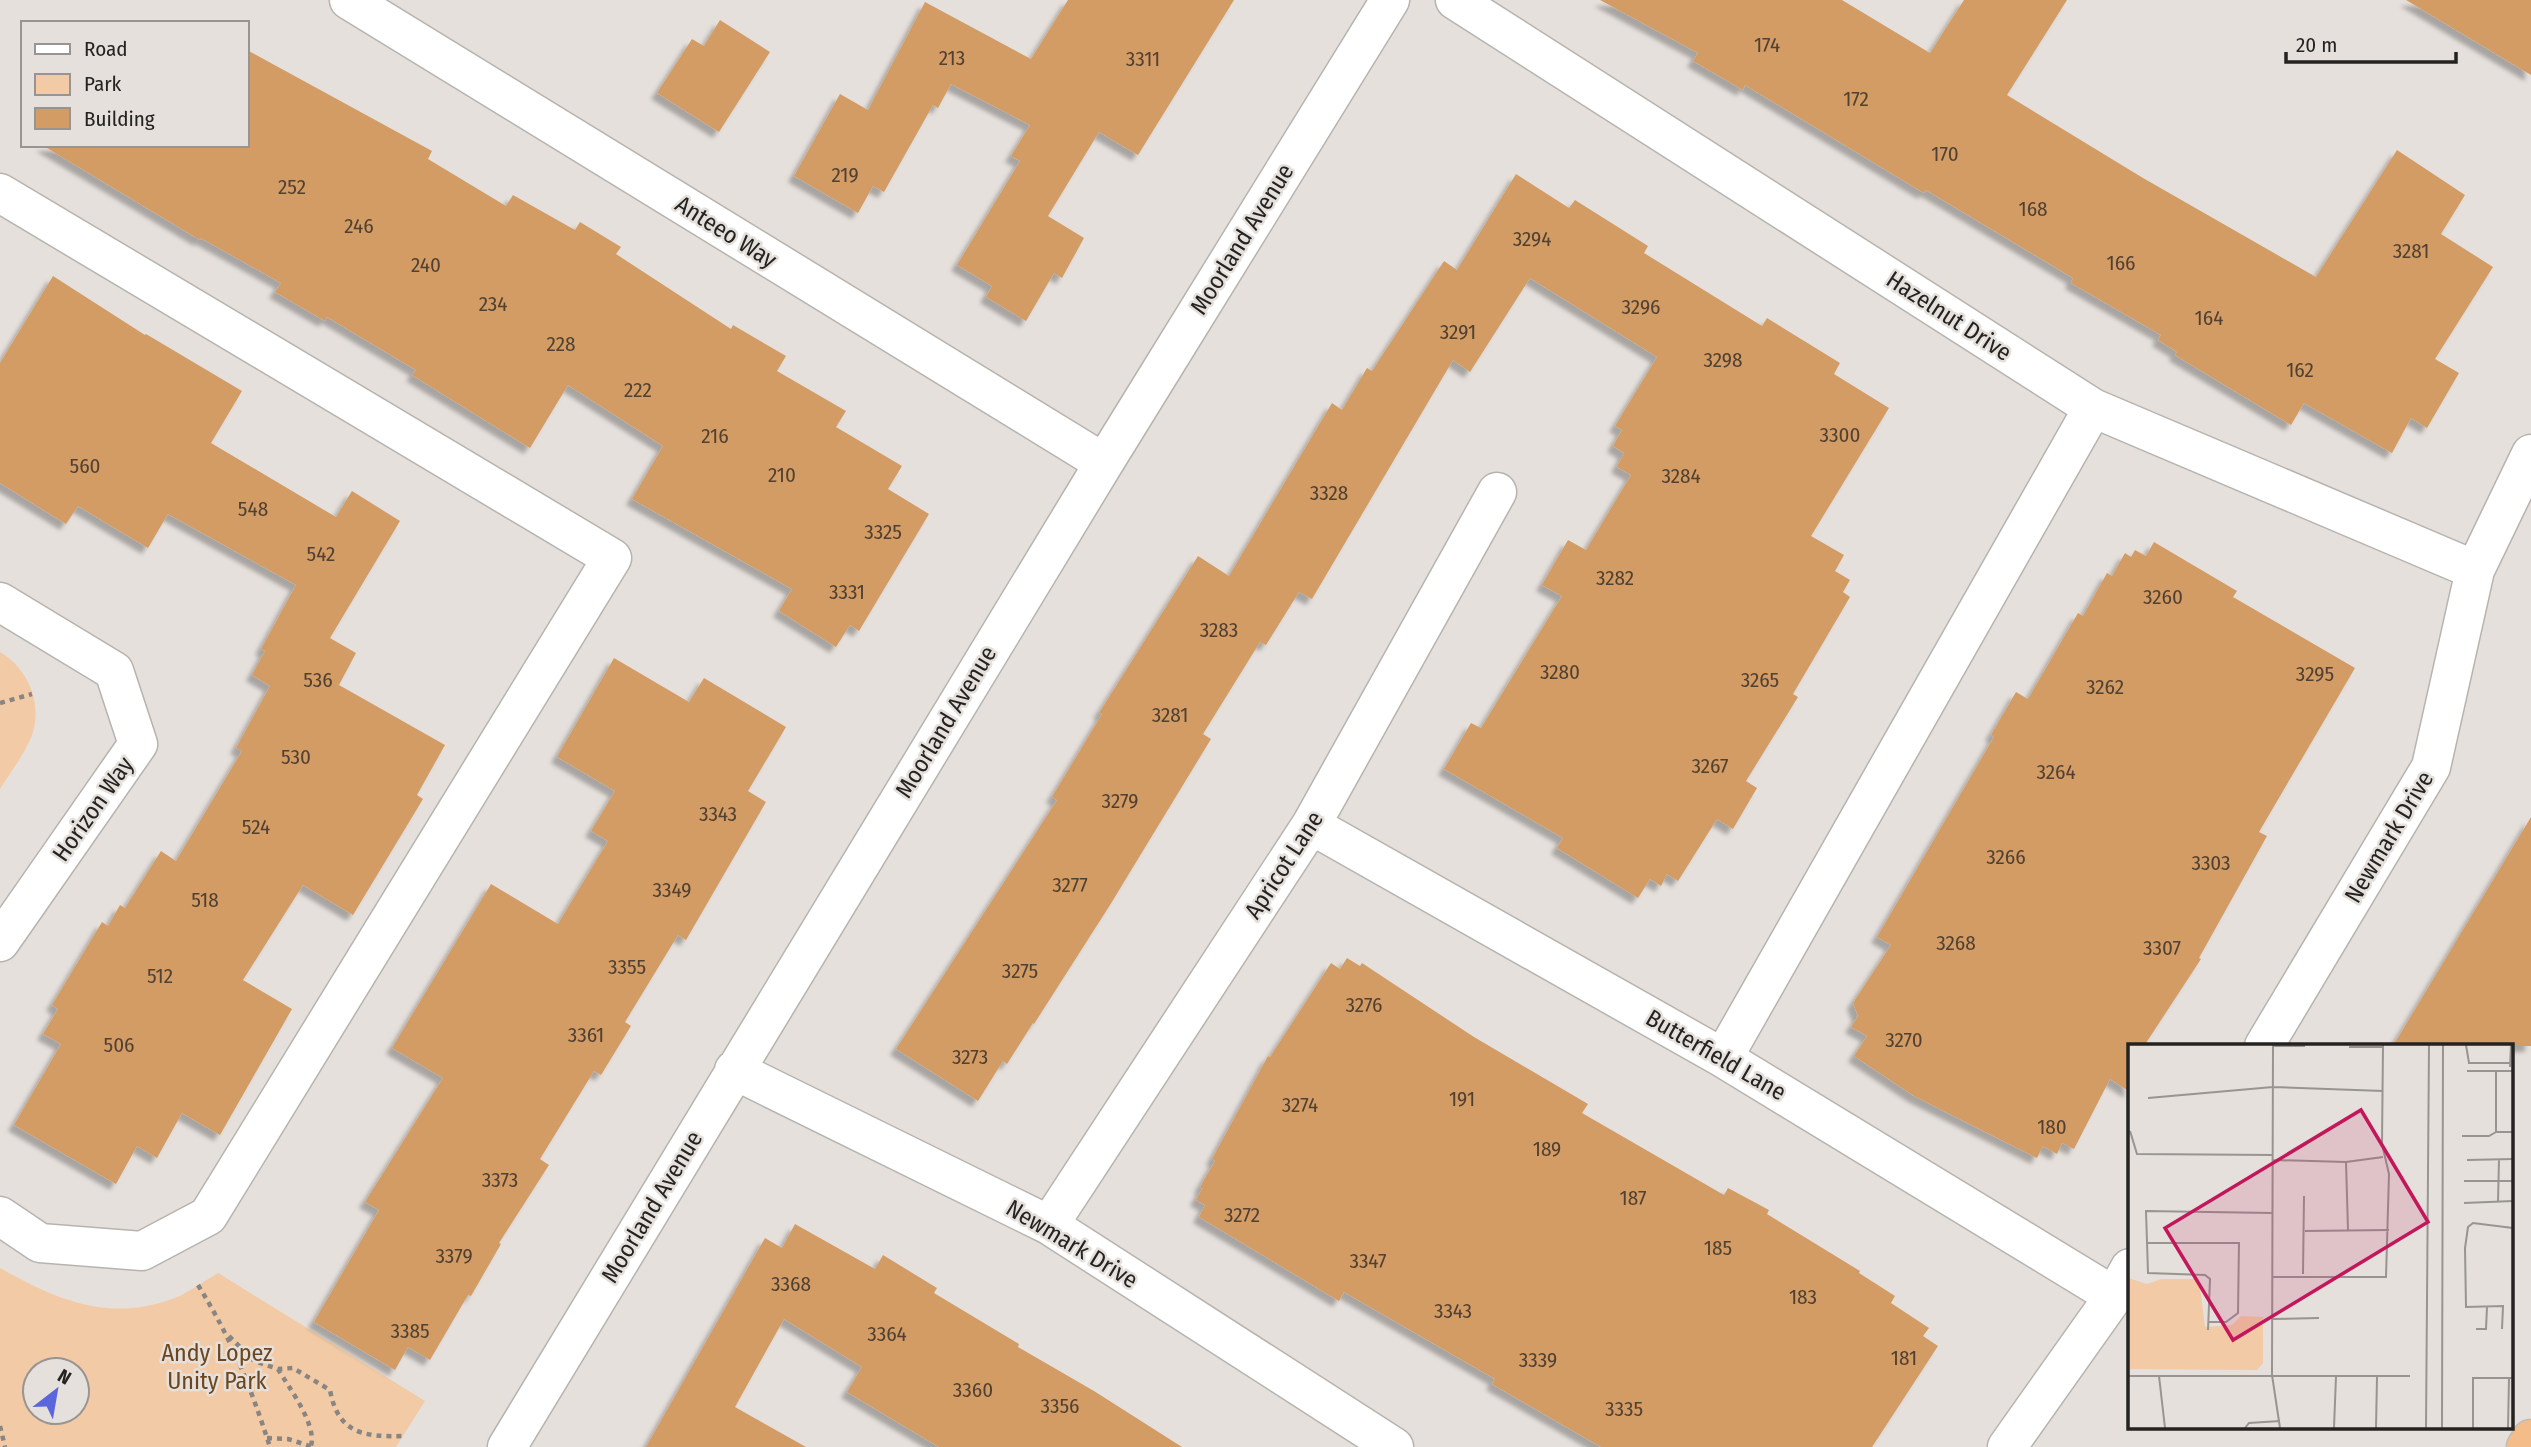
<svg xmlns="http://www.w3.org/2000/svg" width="2531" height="1447" font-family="'Fira Sans Condensed',sans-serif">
  <defs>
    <filter id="shadow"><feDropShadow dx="-6" dy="6" stdDeviation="2" flood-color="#0004"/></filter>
  </defs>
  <rect width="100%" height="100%" fill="#e5e0dc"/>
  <path fill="#f2caa5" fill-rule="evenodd" d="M0,652C27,668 42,701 33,732C29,747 9,775 0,789Z
    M0,1268C57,1300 109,1323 175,1298C190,1292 204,1281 218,1273L425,1401L396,1447H0ZM77,1370V1412H35V1370Z"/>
  <path fill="#d49c65" filter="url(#shadow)" d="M1068,0H1234L1138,155L1099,132L1048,216L1084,238L1062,278L1054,273L1026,321L986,297L992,286L957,265L1020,161L1011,156L1030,125L951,84L938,108L933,105L884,192L873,186L858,213L794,176L840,94L868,110L925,2L1031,59Z
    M1600,0H1842L1930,53L1964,0H2067L2007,95L2143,178L2316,277L2397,150L2465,195L2441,234L2493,267L2435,359L2459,373L2427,428L2411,418L2392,453L2304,403L2291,425L2175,355L2177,352L2158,340L2161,335L2071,283L2073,278L1926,190L1924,193L1745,85L1743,90L1693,61L1698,53Z
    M2406,0H2531V75Z
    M720,20L770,52L719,132L657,93L692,39L704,46Z
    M247,50L432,151L428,159L506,206L513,195L575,230L580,222L621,247L616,254L731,329L733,325L786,356L777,371L846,411L836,427L902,466L888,489L929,514L859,631L850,625L836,647L779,611L792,589L632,499L663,446L568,385L530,448L412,375L416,370L327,317L325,321L275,292L281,283L201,238L200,240L42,145H247Z
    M1516,174L1569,208L1575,200L1648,246L1644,253L1762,326L1767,318L1840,363L1834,374L1889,408L1811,536L1844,555L1835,571L1850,580L1843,592L1850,597L1793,694L1798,697L1746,781L1757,788L1733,829L1717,819L1678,881L1667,874L1661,886L1650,879L1638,898L1557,848L1563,838L1444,769L1471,723L1481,728L1562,596L1542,585L1568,540L1586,550L1631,475L1617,467L1624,453L1613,446L1622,430L1615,426L1657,357L1530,278L1470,372L1453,360L1312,599L1299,592L1266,645L1260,642L1203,734L1211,739L1110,905L1034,1024L1033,1023L1007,1064L1003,1061L978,1101L896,1049L1057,800L1052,797L1102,714L1099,713L1198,556L1229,576L1332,403L1342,410L1367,368L1372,371L1444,261L1457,270Z
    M53,276L145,335L146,334L242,391L211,443L336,517L352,491L400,521L330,638L356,653L339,685L445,745L417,795L423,799L353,915L303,885L243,980L292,1009L220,1135L182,1113L157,1158L137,1146L116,1184L14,1125L61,1044L43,1034L58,1009L52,1005L102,922L108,926L120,905L125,908L161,851L176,861L242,751L236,748L270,686L252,675L265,651L261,649L296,585L168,514L148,548L78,506L66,524L0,483V363Z
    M2154,542L2237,591L2233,597L2355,668L2259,832L2267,836L2199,958L2201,959L2144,1046H2130V1092L2110,1079L2074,1149L2062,1143L2057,1154L2043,1146L2037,1158L1914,1096L1854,1056L1867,1036L1851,1027L1858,1016L1853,1003L1891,945L1877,937L1994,737L1991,735L2016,692L2028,699L2078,613L2083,616L2107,573L2112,576L2125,553L2131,557L2135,550L2146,556Z
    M614,658L689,702L704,678L786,727L748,791L766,802L686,940L678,935L625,1022L631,1026L601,1075L594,1071L540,1159L549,1165L499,1243L501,1244L471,1296L468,1295L430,1360L408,1347L395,1370L314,1322L379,1210L365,1202L443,1078L392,1048L491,884L558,924L608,841L591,831L615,791L557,757Z
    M2531,817V1046H2393Z
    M1347,958L1360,966L1362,963L1474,1037L1588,1104L1582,1113L1724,1195L1728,1188L1769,1210L1767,1214L1860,1271L1859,1273L1895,1296L1891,1303L1929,1328L1923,1336L1938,1346L1872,1447H1601L1492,1384L1495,1379L1344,1292L1339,1301L1199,1217L1205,1205L1196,1200L1202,1189L1200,1187L1215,1161L1212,1159L1268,1056L1270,1057L1331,963L1340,969Z
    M795,1224L875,1269L883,1255L937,1288L934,1293L1019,1344L1018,1347L1094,1391L1182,1447H939L847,1392L862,1367L784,1319L735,1407L806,1447H646L765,1238L782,1248Z"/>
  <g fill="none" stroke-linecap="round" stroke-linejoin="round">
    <defs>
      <path id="minor" d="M349,0L1104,463
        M1455,0L2093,408L2475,570
        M0,193L612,558L208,1216L142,1251L40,1243L0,1216
        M0,602L114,671L138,744L0,942
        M1311,825L1723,1058L2114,1296
        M2264,1046L2431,767L2475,570L2531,454
        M1723,1058L2093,408
        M734,1070L1049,1225L1394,1447
        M1049,1225L1311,825L1497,492
        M507,1447L1104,463L1390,0
        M2007,1447L2114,1296L2130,1268"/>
      <path id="highway" d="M2526,1447L2531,1439"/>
    </defs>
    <use href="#minor" stroke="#b7b3af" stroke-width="41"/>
    <use href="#highway" stroke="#bdbdbc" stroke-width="41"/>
    <path stroke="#888582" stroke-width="4.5" stroke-dasharray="5 5" stroke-linecap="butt" d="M0,703L32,694
      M198,1285C232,1340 250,1385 270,1447
      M229,1336L254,1361L278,1369L293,1368L330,1390C338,1434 364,1437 403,1436
      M278,1369C289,1388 317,1424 311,1446
      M0,1426L5,1447
      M267,1438L288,1439L313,1447"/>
    <use href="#minor" stroke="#fff" stroke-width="38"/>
    <use href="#highway" stroke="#f3bc88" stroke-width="38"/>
  </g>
  <g text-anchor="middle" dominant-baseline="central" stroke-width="5" stroke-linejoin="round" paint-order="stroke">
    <g font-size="21" fill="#504132">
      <text x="1767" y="45">174</text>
      <text x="952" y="58">213</text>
      <text x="1143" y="59">3311</text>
      <text x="1856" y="99">172</text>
      <text x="1945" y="154">170</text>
      <text x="845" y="175">219</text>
      <text x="292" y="187">252</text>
      <text x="2033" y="209">168</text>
      <text x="359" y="226">246</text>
      <text x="1532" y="239">3294</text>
      <text x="2411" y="251">3281</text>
      <text x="2121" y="263">166</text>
      <text x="426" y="265">240</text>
      <text x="493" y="304">234</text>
      <text x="1641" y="307">3296</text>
      <text x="2209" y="318">164</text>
      <text x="1458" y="332">3291</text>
      <text x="561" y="344">228</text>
      <text x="1723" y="360">3298</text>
      <text x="2300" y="370">162</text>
      <text x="638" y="390">222</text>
      <text x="1840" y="435">3300</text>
      <text x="715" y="436">216</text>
      <text x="85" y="466">560</text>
      <text x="782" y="475">210</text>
      <text x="1681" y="476">3284</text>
      <text x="1329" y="493">3328</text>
      <text x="253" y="509">548</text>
      <text x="883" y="532">3325</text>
      <text x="321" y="554">542</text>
      <text x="1615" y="578">3282</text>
      <text x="847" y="592">3331</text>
      <text x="2163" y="597">3260</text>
      <text x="1219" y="630">3283</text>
      <text x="1560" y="672">3280</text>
      <text x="2315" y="674">3295</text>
      <text x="318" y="680">536</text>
      <text x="1760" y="680">3265</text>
      <text x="2105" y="687">3262</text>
      <text x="1170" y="715">3281</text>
      <text x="296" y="757">530</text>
      <text x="1710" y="766">3267</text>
      <text x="2056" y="772">3264</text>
      <text x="1120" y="801">3279</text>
      <text x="718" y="814">3343</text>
      <text x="256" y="827">524</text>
      <text x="2006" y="857">3266</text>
      <text x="2211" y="863">3303</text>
      <text x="1070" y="885">3277</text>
      <text x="672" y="890">3349</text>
      <text x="205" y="900">518</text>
      <text x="1956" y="943">3268</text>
      <text x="2162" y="948">3307</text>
      <text x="627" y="967">3355</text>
      <text x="1020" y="971">3275</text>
      <text x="160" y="976">512</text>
      <text x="1364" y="1005">3276</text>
      <text x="586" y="1035">3361</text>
      <text x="1904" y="1040">3270</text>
      <text x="119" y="1045">506</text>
      <text x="970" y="1057">3273</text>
      <text x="1462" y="1099">191</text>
      <text x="1300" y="1105">3274</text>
      <text x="2052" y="1127">180</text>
      <text x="1547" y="1149">189</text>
      <text x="500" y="1180">3373</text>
      <text x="1633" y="1198">187</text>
      <text x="1242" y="1215">3272</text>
      <text x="1718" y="1248">185</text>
      <text x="454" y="1256">3379</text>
      <text x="1368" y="1261">3347</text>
      <text x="791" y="1284">3368</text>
      <text x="1803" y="1297">183</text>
      <text x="1453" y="1311">3343</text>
      <text x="410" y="1331">3385</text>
      <text x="887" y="1334">3364</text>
      <text x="1904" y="1358">181</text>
      <text x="1538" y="1360">3339</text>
      <text x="973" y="1390">3360</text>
      <text x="1060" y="1406">3356</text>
      <text x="1624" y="1409">3335</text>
    </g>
    <g font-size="24" fill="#242321" stroke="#e5e0dc">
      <text transform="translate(726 232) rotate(32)">Anteeo Way</text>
      <text transform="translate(1242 239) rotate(-58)">Moorland Avenue</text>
      <text transform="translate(1949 316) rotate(33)">Hazelnut Drive</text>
      <text transform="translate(946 722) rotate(-59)">Moorland Avenue</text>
      <text transform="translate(93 809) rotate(-55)">Horizon Way</text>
      <text transform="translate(2389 837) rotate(-59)">Newmark Drive</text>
      <text transform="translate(1284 865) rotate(-57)">Apricot Lane</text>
      <text transform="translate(1716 1055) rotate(30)">Butterfield Lane</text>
      <text transform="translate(652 1207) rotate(-59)">Moorland Avenue</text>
      <text transform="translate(1072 1244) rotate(31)">Newmark Drive</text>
    </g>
    <g font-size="24" fill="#6c461d" stroke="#e5e0dc">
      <text x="217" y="1353">Andy Lopez<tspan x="217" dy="28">Unity Park</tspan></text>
    </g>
  </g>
  <g transform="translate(2128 1044)">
    <rect width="385" height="385" fill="#e5e0dc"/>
    <path d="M0,234L19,240L33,235H71L77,283L104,281L113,272L135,273V319L129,326L0,325Z" fill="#f2caa5"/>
    <path fill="none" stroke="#989491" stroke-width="2" d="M145,1L144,331L152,384M338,1L341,19H382M145,2H177M221,3H255M382,23L383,1M339,27H368M385,27H368V88H385M20,54L145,43L255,47M2,87L9,110L145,111M334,92H361L368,88M145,116L218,118L255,113M339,116L385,115M218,118L220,186M336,137H385M370,158L371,115M336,159L385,157M177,187L261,186M18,199H111L110,269L98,278H80M175,230L176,152M144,233H258L261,130L254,100L255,1M144,275L191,274M348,285H358L359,263M374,285L375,262L338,263L337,204L340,183L345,179L385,184M80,286L82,235L77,231L20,229L18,167L144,169M0,332H282M31,332L37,384M117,384L121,379L152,377M206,384L208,332M248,384L249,333M298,384L301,1M314,384L315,1M345,384V334H385M380,384L381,334"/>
    <path fill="#c2185b" fill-opacity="0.15" stroke="#c2185b" stroke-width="3.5" d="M233,66L300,178L105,296L37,184Z"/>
    <rect width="385" height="385" fill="none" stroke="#242321" stroke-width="3.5"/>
  </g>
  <rect x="21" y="21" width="228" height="126" fill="#e5e0dc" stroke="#989491" stroke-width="2"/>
  <rect x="35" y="44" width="35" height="10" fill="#ffffff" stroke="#989491" stroke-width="2"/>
  <text x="84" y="56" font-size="21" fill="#242321">Road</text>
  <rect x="35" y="74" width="35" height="21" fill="#f2caa5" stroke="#989491" stroke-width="2"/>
  <text x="84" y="91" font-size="21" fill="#242321">Park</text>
  <rect x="35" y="108" width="35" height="21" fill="#d49c65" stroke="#989491" stroke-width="2"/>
  <text x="84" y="126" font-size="21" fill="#242321">Building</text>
  <g transform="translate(56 1391) rotate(31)"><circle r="33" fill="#e5e0dc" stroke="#989491" stroke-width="2"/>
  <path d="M0-5L12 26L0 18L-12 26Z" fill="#5b66dd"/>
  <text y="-10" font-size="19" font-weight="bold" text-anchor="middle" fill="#242321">N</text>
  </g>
  <path d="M2286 52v10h170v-10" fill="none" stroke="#242321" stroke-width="3.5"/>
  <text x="2296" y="52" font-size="21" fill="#242321" stroke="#e5e0dc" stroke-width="5" paint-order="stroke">20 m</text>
</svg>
